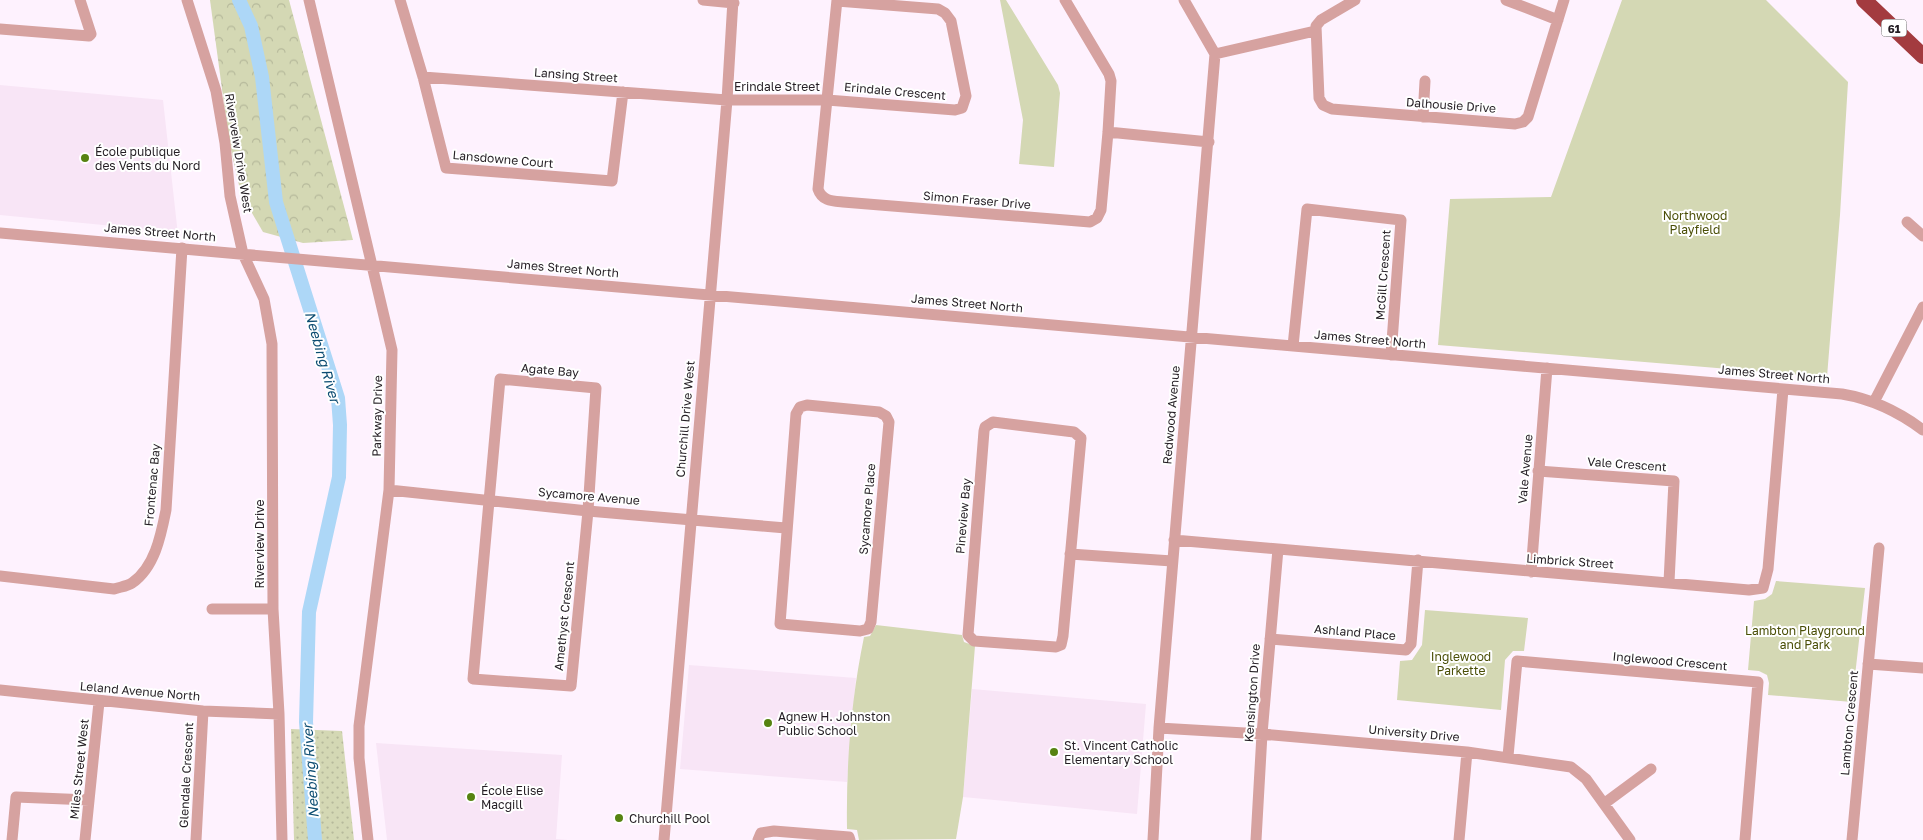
<svg xmlns="http://www.w3.org/2000/svg" width="1923" height="840" font-family="'Golos Text',sans-serif">
  <defs>
    <pattern id="grass-dots" width="8" height="8" patternUnits="userSpaceOnUse" patternTransform="scale(1.25)"><rect width="8" height="8" fill="#d4d8b4"/><path d="M2 2h.1M6 6h.1" fill="none" stroke="#b6b99b" stroke-width="1.8" stroke-linecap="round"/></pattern>
    <pattern id="forest-crowns" width="20" height="18" patternUnits="userSpaceOnUse" patternTransform="scale(1.25)"><rect width="20" height="18" fill="#d4d8b4"/><path d="M2 6a3 3 0 1 1 6 0M12 15a3 3 0 1 1 6 0" fill="none" stroke="#b6b99b"/></pattern>
  </defs>
  <rect width="100%" height="100%" fill="#fef2fe"/>
  <path fill="#f8e5f6" d="M0,85L163,100L178,235L165,231L0,215Z
    M689,665L856,678L847,782L680,769Z
    M972,689L1146,704L1137,814L963,797Z
    M376,743L562,755L556,839L568,840H387Z"/>
  <path fill="url(#grass-dots)" d="M291,729L342,731L354,840H294Z"/>
  <path fill="url(#forest-crowns)" d="M210,0H289L353,240L303,243L263,232L241,194L229,141Z"/>
  <path fill="#d4d8b4" d="M1000,0H1006L1058,85L1060,93L1054,167L1019,164L1023,120Z
    M1622,0H1766L1848,82L1840,215L1827,377L1438,345L1450,199L1551,197Z
    M1776,581L1865,588L1852,702L1768,695L1769,683L1767,675L1759,671L1748,670L1754,601L1765,599L1772,594Z
    M1425,610L1528,618L1524,651H1513L1505,660L1501,710L1397,700L1400,661L1412,660L1422,645Z
    M876,625L962,635L964,642L975,646L963,797L956,839L859,840L857,830L847,829C846,764 851,700 864,637L870,636Z"/>
  <g fill="none" stroke-linecap="round" stroke-linejoin="round">
    <path stroke="#add7f7" stroke-width="14" d="M239,0L251,26L262,77L276,202L338,398L340,425L339,477L309,612L306,722L315,840"/>
    <path stroke="#d6a2a0" stroke-width="11" d="M187,0L216,91L225,143L230,196L243,254L264,299L272,344L273,609L279,714L282,840
      M309,0L392,350L389,490L359,726V758L368,840
      M400,0L423,77L446,168L612,181L623,92
      M703,0L734,3
      M837,0L818,189C822,201 832,201 843,202L1090,222L1097,218L1101,210L1108,132L1111,81L1109,74L1065,0
      M1355,0L1321,20L1316,26L1319,98L1323,105L1332,109L1515,124L1523,122L1528,117L1564,0
      M1506,0L1558,20
      M0,29L89,36L91,34L80,0
      M1215,54L1315,31
      M423,77L727,100H827L955,110L962,108L966,96L951,21L945,13L938,9L837,1
      M1423,117L1425,81
      M1108,132L1209,142
      M1907,222L1923,236
      M0,233L1842,394C1872,399 1899,412 1923,430
      M1293,346L1307,209L1401,220L1391,355
      M500,379L596,388L588,511L571,686L473,679Z
      M1874,402L1923,307
      M807,405L879,412L886,416L889,422L871,622L868,629L860,631L780,624L796,414L800,407Z
      M993,422L1074,432L1081,438L1063,636L1061,645L1056,647L974,641L968,635L984,431L985,427Z
      M1538,471L1674,481L1669,582
      M389,490L588,511L786,528
      M1174,540L1749,590L1763,588L1768,569L1783,389
      M1070,554L1172,561
      M1531,572L1547,368
      M0,576L114,589C120,587 128,586 132,583C155,567 161,535 166,510L182,248
      M212,609H273
      M1270,639L1406,650L1411,644L1418,560
      M1868,664L1923,668
      M0,690L203,711L279,714
      M1159,728L1262,734L1467,752L1571,767L1586,779L1630,840
      M1508,756L1517,661L1758,682L1745,840
      M1605,803L1651,769
      M12,840L16,797L89,800
      M85,840L99,702
      M196,840L203,711
      M664,840L727,100L733,0
      M758,840L761,833L774,831L849,837L850,840
      M1153,840L1159,728L1215,54L1184,0
      M1256,840L1262,734L1278,549
      M1459,840L1467,752
      M1852,840L1879,548"/>
    <path stroke="#a33b3f" stroke-width="16" d="M1864,0L1923,56"/>
  </g>
  <g fill="#568311" stroke="#fff" stroke-width="2">
    <circle cx="85" cy="158" r="5"/>
    <circle cx="768" cy="723" r="5"/>
    <circle cx="1054" cy="752" r="5"/>
    <circle cx="471" cy="797" r="5"/>
    <circle cx="619" cy="818" r="5"/>
  </g>
  <g text-anchor="middle" dominant-baseline="central" stroke-width="4" stroke-linejoin="round" paint-order="stroke">
    <rect fill="#fff" stroke="#666266" stroke-width="1" x="1881.5" y="19.5" width="25" height="17" rx="4"/>
    <g font-size="11" font-weight="bold" fill="#241e24">
      <text x="1894" y="28">61</text>
    </g>
    <g font-size="12" fill="#241e24" stroke="#fff">
      <text transform="translate(576 75) rotate(4)">Lansing Street</text>
      <text x="777" y="86">Erindale Street</text>
      <text transform="translate(895 91) rotate(5)">Erindale Crescent</text>
      <text transform="translate(1451 105) rotate(4)">Dalhousie Drive</text>
      <text transform="translate(239 153) rotate(81)">Riverveiw Drive West</text>
      <text transform="translate(503 159) rotate(5)">Lansdowne Court</text>
      <text transform="translate(977 200) rotate(5)">Simon Fraser Drive</text>
      <text transform="translate(160 232) rotate(5)">James Street North</text>
      <text transform="translate(563 268) rotate(5)">James Street North</text>
      <text transform="translate(1383 275) rotate(-86)">McGill Crescent</text>
      <text transform="translate(967 303) rotate(5)">James Street North</text>
      <text transform="translate(1370 339) rotate(5)">James Street North</text>
      <text transform="translate(550 370) rotate(5)">Agate Bay</text>
      <text transform="translate(1774 374) rotate(5)">James Street North</text>
      <text transform="translate(1171 415) rotate(-85)">Redwood Avenue</text>
      <text transform="translate(377 416) rotate(-89)">Parkway Drive</text>
      <text transform="translate(685 419) rotate(-85)">Churchill Drive West</text>
      <text transform="translate(1627 464) rotate(4)">Vale Crescent</text>
      <text transform="translate(1525 469) rotate(-85)">Vale Avenue</text>
      <text transform="translate(152 485) rotate(-85)">Frontenac Bay</text>
      <text transform="translate(589 496) rotate(5)">Sycamore Avenue</text>
      <text transform="translate(867 509) rotate(-85)">Sycamore Place</text>
      <text transform="translate(963 516) rotate(-85)">Pineview Bay</text>
      <text transform="translate(259 544) rotate(-90)">Riverview Drive</text>
      <text transform="translate(1570 561) rotate(4)">Limbrick Street</text>
      <text transform="translate(564 616) rotate(-84)">Amethyst Crescent</text>
      <text transform="translate(1355 632) rotate(5)">Ashland Place</text>
      <text transform="translate(1670 661) rotate(5)">Inglewood Crescent</text>
      <text transform="translate(140 691) rotate(5)">Leland Avenue North</text>
      <text transform="translate(1252 693) rotate(-86)">Kensington Drive</text>
      <text transform="translate(1849 723) rotate(-85)">Lambton Crescent</text>
      <text transform="translate(1414 733) rotate(5)">University Drive</text>
      <text transform="translate(79 769) rotate(-84)">Miles Street West</text>
      <text transform="translate(186 775) rotate(-87)">Glendale Crescent</text>
    </g>
    <g font-size="12" fill="#241e24" stroke="#fff" text-anchor="start">
      <text x="95" y="151">École publique<tspan x="95" dy="14">des Vents du Nord</tspan></text>
      <text x="778" y="716">Agnew H. Johnston<tspan x="778" dy="14">Public School</tspan></text>
      <text x="1064" y="745">St. Vincent Catholic<tspan x="1064" dy="14">Elementary School</tspan></text>
      <text x="481" y="790">École Elise<tspan x="481" dy="14">Macgill</tspan></text>
      <text x="629" y="818">Churchill Pool</text>
    </g>
    <g font-size="12" fill="#4a4e06" stroke="#fff">
      <text x="1695" y="215">Northwood<tspan x="1695" dy="14">Playfield</tspan></text>
      <text x="1805" y="630">Lambton Playground<tspan x="1805" dy="14">and Park</tspan></text>
      <text x="1461" y="656">Inglewood<tspan x="1461" dy="14">Parkette</tspan></text>
    </g>
    <g font-size="14" font-style="italic" fill="#0d4d72" stroke="#fff">
      <text transform="translate(323 357) rotate(74)">Neebing River</text>
      <text transform="translate(310 771) rotate(-94)">Neebing River</text>
    </g>
  </g>
</svg>
